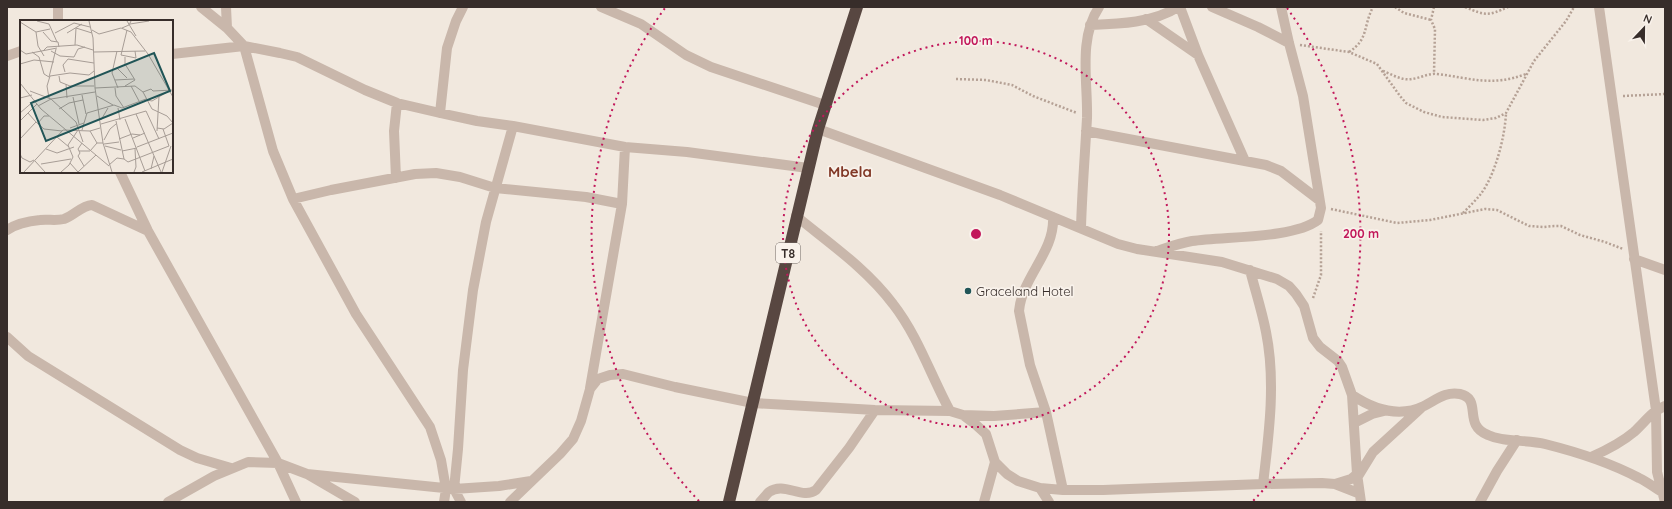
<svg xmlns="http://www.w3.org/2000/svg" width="1672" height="509" font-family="Quicksand,sans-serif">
  <rect width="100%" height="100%" fill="#f1e8de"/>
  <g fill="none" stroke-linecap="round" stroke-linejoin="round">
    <path stroke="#b5a195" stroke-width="2.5" stroke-dasharray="2 2" stroke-linecap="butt" d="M1395,7L1404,13L1431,20
      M1434,7L1431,20L1435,29L1434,74
      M1465,7C1486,16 1488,16 1508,7
      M1300,45L1349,52L1377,64L1400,96L1406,103L1424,112L1442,117L1483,120L1496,118L1506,113L1534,61L1566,21L1574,7
      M1349,52C1369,39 1363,26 1373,7
      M1383,71C1391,74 1402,81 1412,79C1420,78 1429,73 1437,74C1471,78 1491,87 1526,74
      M956,79L986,80L1012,85L1033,96L1077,113
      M1623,96L1665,94
      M1331,209L1397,223L1430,220L1485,209L1497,210L1529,226L1544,227L1554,226H1561L1580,235L1605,242L1623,249
      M1463,213C1469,207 1475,201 1480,195C1495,176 1505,137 1506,113
      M1313,298L1321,275V231"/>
    <path stroke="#c9b7ab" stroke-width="10" d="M58,7V21
      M201,7L227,28L244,46L273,151L293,199L356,314L430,427L441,460L446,489L444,502
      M226,7L227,28
      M601,7L641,24L686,55L711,67L825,105
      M1180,7L1198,55L1245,161
      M1212,7L1258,27L1289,43
      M1599,7L1656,410L1657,472L1665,502
      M1146,19L1198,55
      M1090,25C1119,24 1153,23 1178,7
      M172,54L244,46L280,53L297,57L365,90L397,103L440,113L477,121L513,126L625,147L687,152L808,168
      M7,56L21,51
      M440,113L447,48L456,21L463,7
      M818,129L1000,195L1118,244L1137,249L1222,262L1277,279L1289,286L1296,294L1304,306L1313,338L1320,347L1338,361L1342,367L1352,395L1357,474L1361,502
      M1086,131L1266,165L1281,171L1319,200
      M120,172L148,231L278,463L296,502
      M396,178L394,131L397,103
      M293,199L331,190L415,174L436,173L460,177L495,188L586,197L622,204
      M796,216C829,243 867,269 893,304C918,336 931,376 950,411
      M1053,217C1055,252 1022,277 1019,311L1030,365L1046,412L1063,490
      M1081,228C1082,191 1085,155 1087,118C1088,82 1078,39 1099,7
      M7,230C16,224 29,221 40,220C48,219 56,221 64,219C75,215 81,206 92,205L148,231
      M1157,251C1169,247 1180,243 1192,241C1225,236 1293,239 1318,220L1321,208L1303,96L1289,43L1281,7
      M1634,259L1665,270
      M1250,270C1255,290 1262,311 1266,332C1276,381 1269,434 1263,484
      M7,337L28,356L180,450L197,458L231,468
      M590,388L622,204L625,147
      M1352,395C1373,409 1399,418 1424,406C1436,400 1446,391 1460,394C1483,399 1462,425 1488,435C1505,443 1526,439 1545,444C1577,452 1609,462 1639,478C1648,482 1656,489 1665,494
      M963,415L994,416L1046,412
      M1354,423L1372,414L1384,411
      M1591,457C1607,450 1621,443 1634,432C1645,422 1652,411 1665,406
      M307,474L454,489L499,486L531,481
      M1357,478L1373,452L1421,408
      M1335,484L1351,479L1357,474
      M1040,488L1049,502
      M168,502L214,476L248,462L278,463L307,474L355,502
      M461,502L454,489L458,449L463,370L473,290L486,222L513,126
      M510,502L560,454L573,439L581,421L590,389L598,379L610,375L623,374L675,387L753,403L875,410L950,411L963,415L975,424L986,434L995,462L1007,474L1018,481L1040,488L1063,490H1103L1263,484L1322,483L1335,484L1358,493
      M760,502C763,499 766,495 769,492C784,481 802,500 816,490L849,448L875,410
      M984,502L995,462
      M1480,502L1497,471L1517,440"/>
    <path stroke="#584741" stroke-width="12" d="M729,502L818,129L857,7"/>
  </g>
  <g fill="none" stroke="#c2185b" stroke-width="2" stroke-dasharray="2 4">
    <circle cx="976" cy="234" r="193"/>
    <path d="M699 501A385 385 0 0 1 665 8M1287 8A385 385 0 0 1 1253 501"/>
  </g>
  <circle fill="#215557" stroke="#f9f2eb" stroke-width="1.5" cx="968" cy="291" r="4"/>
  <g text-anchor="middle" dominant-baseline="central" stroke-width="3.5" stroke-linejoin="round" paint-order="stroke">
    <rect fill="#f9f2eb" stroke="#716864" stroke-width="1" x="776" y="243" width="24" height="20" rx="3"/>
    <g font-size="12" font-weight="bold" fill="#372d2a">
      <text x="788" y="253">T8</text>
    </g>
    <g font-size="13" fill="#372d2a" stroke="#f9f2eb" text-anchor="start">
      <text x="976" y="291">Graceland Hotel</text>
    </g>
    <g font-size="15" font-weight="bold" fill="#823927" stroke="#f9f2eb">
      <text x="850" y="171">Mbela</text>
    </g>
  </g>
  <g transform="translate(20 20)">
    <rect width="153" height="153" fill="#f1e8de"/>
    <path fill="none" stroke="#a79d96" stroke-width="1" d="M17,1L29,4L37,22M69,1L73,18L75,68L83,123L92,152M107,1L116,16M0,2L16,12L30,9M110,4L129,1M56,8L72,13M102,8L109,5L111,1M72,10L79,14L101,8L111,12L128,34L153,77M107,10L101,35L116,38L115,31M16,12L18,26L24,36M23,12L31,21L38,22L39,27M35,13L54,3L70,7M47,13L62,4M55,25L56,8M0,30L6,34L37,28M23,31L27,27L57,25L73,30M31,31L40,36L54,37L58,29L65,27M97,31L92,53L98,68M12,32L19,37L24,54L29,57L36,29M74,32L125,31M0,44L14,40L34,42M97,48L107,58M45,52L43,45L48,39L74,43M39,56L40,62L50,66H74M95,60L114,59M0,63L21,89L89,146M46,64L47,78M105,66L115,60L105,44V37M111,66L119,81M75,68L115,66L123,72L132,89L147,96L153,103M95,68L96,76L104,88M10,71L31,79L56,102L63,122M123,72L131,69L133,71L153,70M62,75L66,94M77,76L93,85M53,77L59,104M0,78L12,75M29,78L27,66L30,56L50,53L69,55L74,51M127,80L132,81L149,71M18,86L31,79L75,72M98,88L100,100M39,89L49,83L63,80M0,93L15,80M116,94L141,152M105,99L125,151M81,100L88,88M0,101L17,84M96,101L104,139L108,142L149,126L143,109M16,102L24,109L42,111M18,103L24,96H29M81,104L126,91L139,119M50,108L64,103M137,108L144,109L153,103M62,110L67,93L94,85L102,88L126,79M70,111L77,123M137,111L139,76M37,117L49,127M113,118L125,113M0,119L16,102L8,93M99,119L112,114L120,115M84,120L90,109L96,104M62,123L58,129L60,133L58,136L64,146M84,124L99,122M85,126L101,130M117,127L153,113M26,129L37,133L54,127M59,131H70L77,123H83M102,131L117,128M0,134L2,138L10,142L14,140M15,141L25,152M50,143L58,152M21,144L51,139M89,145L97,138L104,139M131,149L134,136M4,152L43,110L70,111L80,108M41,152L49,145L53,137L48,125L58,110M58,152L76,135M114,152L116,147L115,129M122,152L153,139M142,152L151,126"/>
    <path fill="#215557" fill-opacity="0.15" stroke="#215557" stroke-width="2" d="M134,33L150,71L26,121L11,83Z"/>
    <rect width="153" height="153" fill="none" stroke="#372d2a" stroke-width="2"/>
  </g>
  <circle cx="976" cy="234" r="6" fill="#c2185b" stroke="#f9f2eb" stroke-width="2"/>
  <g font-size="12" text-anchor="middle" font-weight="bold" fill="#c2185b" stroke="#f9f2eb" stroke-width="3.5" stroke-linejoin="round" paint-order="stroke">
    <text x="976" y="45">100 m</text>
    <text x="1361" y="238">200 m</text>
  </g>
  <rect width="1672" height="509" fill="none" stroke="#372d2a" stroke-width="16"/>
  <g transform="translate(1644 28) rotate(22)" stroke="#f9f2eb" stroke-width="3" paint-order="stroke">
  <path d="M0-3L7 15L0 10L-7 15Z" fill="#372d2a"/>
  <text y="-6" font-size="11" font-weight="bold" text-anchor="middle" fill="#372d2a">N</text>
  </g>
</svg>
